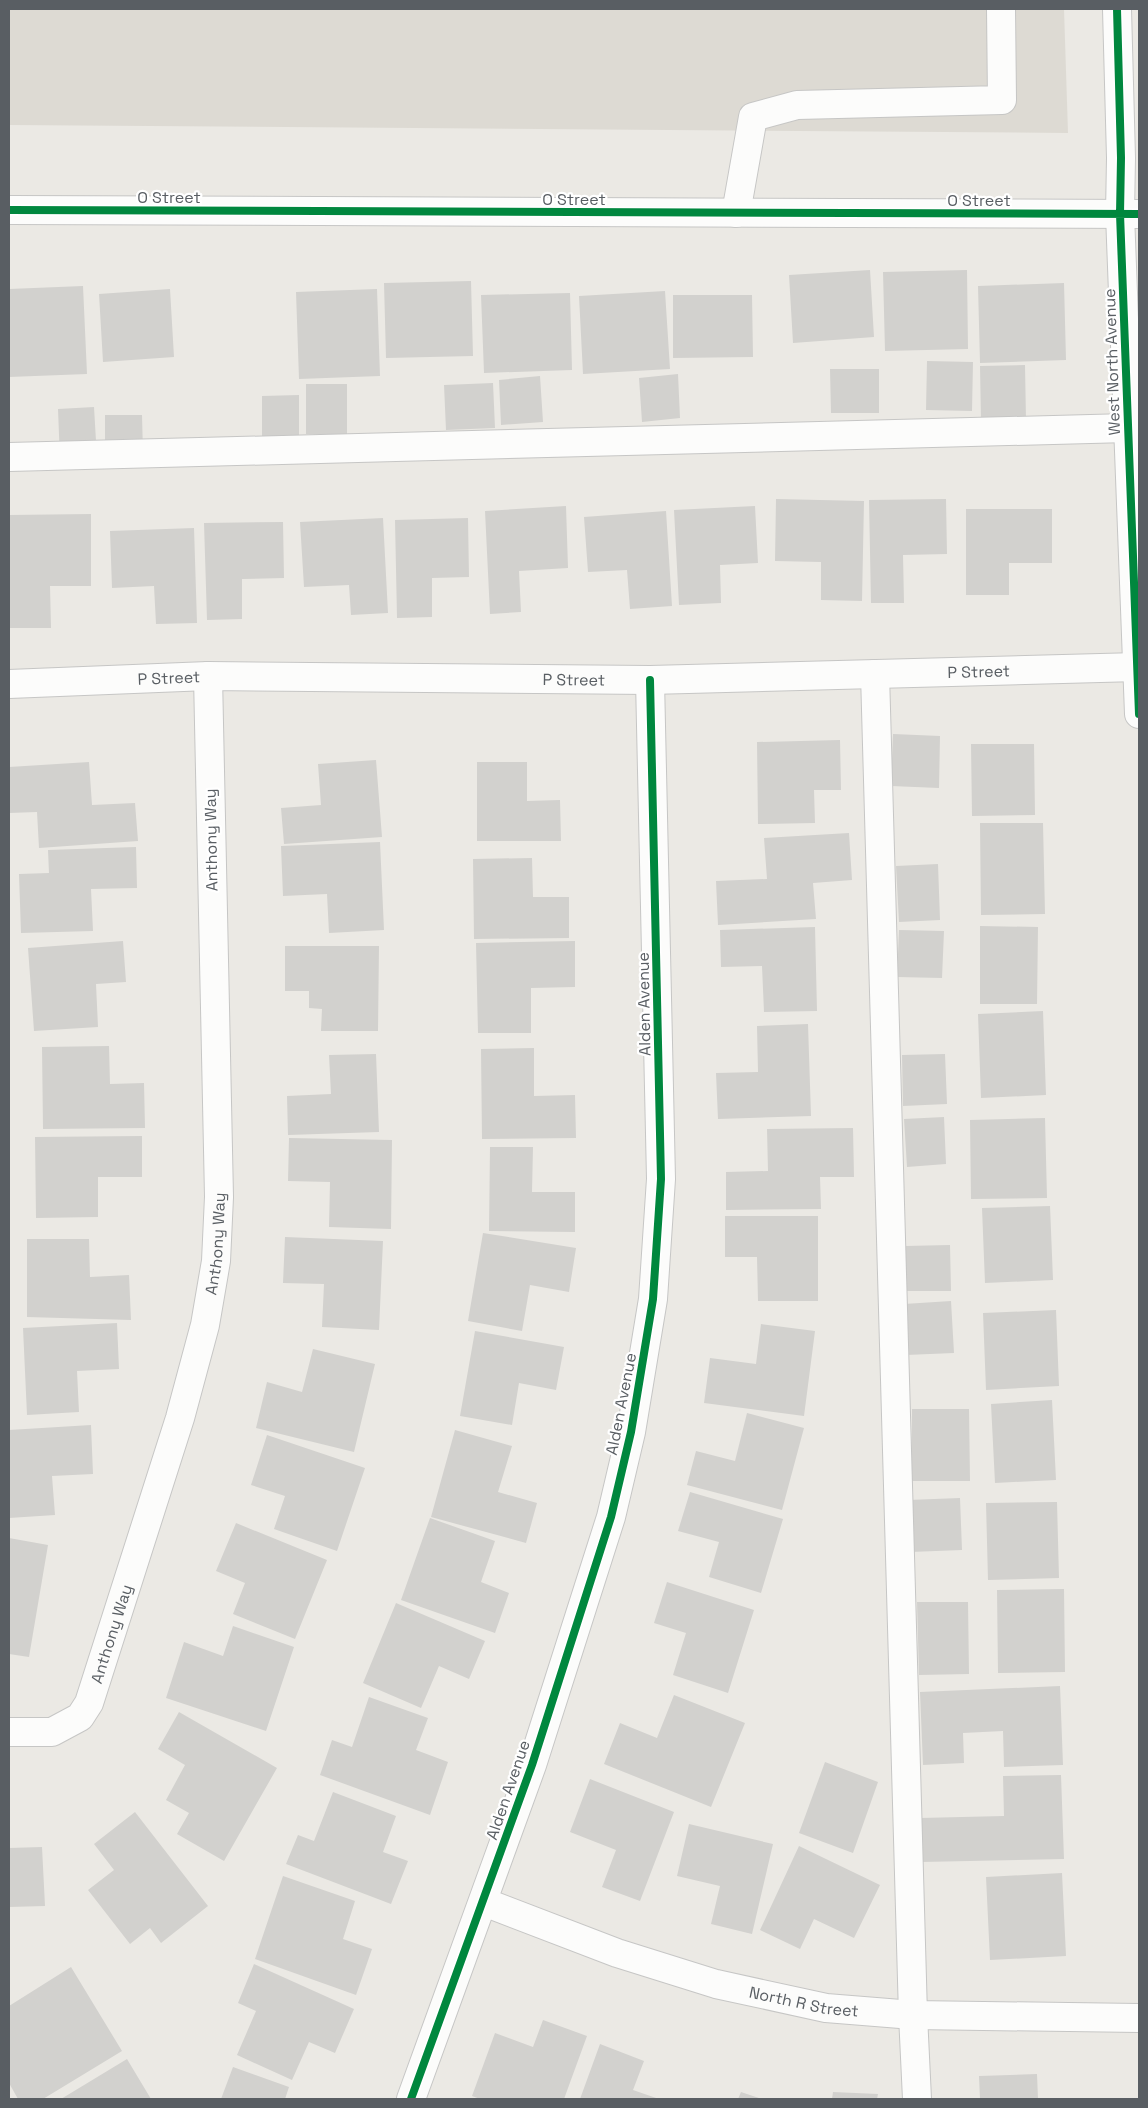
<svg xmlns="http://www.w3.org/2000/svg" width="1148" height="2108" font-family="'Space Grotesk',sans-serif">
  <rect width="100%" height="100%" fill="#ebe9e4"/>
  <path fill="#dddad3" d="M9,9H1064L1068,133L9,125Z"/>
  <path fill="#d2d1ce" d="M870,270L874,337L793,343L789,275Z
    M967,270L968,349L885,351L883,272Z
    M471,281L473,356L386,358L384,283Z
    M1064,283L1066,360L980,363L978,286Z
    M83,286L87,374L9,377V289Z
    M170,289L174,357L103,362L99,294Z
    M377,289L380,376L299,379L296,292Z
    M665,291L670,369L583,374L579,296Z
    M570,293L572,370L484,373L481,295Z
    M673,295H752L753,357L673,358Z
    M927,361L973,362L972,411L926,410Z
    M1025,365L1026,421H981L980,366Z
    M830,369H879V413H831Z
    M678,374L680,418L642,422L639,378Z
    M540,376L543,422L501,425L499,380Z
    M493,383L495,428L446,430L444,385Z
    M306,384H347V434H306Z
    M299,395V439L262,440V396Z
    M94,407L97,458L60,460L58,409Z
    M105,415H142L143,453L105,454Z
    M776,499L864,501L862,601L821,600V562L775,561Z
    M946,499L947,554L903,555L904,603H871L869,500Z
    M566,506L568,568L519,571L521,612L490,614L485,511Z
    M755,506L758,563L720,565L721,603L679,605L674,510Z
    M966,509H1052V563H1009V595H966Z
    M666,511L672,606L630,609L627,570L588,572L584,517Z
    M91,514V586H50L51,628H10L9,515Z
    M383,518L388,613L351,615L349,585L304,587L300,522Z
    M468,518L469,577L432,578V617L397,618L395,520Z
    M283,522L284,578L242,579V619L207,620L204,523Z
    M194,528L197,623L156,624L154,586L112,588L110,531Z
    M893,734L940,736L939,788L891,786Z
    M840,740L841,790H814L815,823L758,824L757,742Z
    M971,744H1034L1035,815L972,816Z
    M376,760L382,837L284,844L281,808L321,805L318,764Z
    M89,762L92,805L135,803L138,841L39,848L37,812L9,813V767Z
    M477,762H527V801L560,800L561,841H477Z
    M980,823H1043L1045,914L981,915Z
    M849,833L852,880L813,883L816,919L718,925L716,881L767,879L764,838Z
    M380,842L384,930L329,933L327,894L283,896L281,846Z
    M136,847L137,888L91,889L93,931L21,933L19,874L49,873L48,850Z
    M532,858L533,897H569V938L474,939L473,859Z
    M938,864L940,920L899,922L896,866Z
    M980,926L1038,927L1037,1004H980Z
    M815,927L817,1011L764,1012L762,966L721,967L720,930Z
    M899,930L944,931L942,978L897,977Z
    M123,941L126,982L96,984L98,1027L34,1031L28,948Z
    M575,941V987L531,988V1033H478L476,943Z
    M285,946H379L378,1031H321L322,1009L309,1008V991H285Z
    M1043,1011L1046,1095L981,1098L978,1014Z
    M808,1024L811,1116L718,1119L716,1073L758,1072L757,1026Z
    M109,1046L110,1084L144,1083L145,1128L43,1129L42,1047Z
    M534,1048V1096L575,1095L576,1138L482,1139L481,1049Z
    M376,1054L379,1132L288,1135L287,1096L331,1094L329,1055Z
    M945,1054L947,1104L903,1106L902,1055Z
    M944,1117L946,1164L907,1167L904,1119Z
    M1045,1118L1047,1198L971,1199L970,1120Z
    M853,1128L854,1177H820L821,1209L726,1210V1172L768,1171L767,1129Z
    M142,1136V1177H98V1217L36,1218L35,1137Z
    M289,1138L392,1140L391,1229L329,1227L330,1182L288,1181Z
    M490,1147H533L532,1192H575V1232L489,1231Z
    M1050,1206L1053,1280L985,1283L982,1208Z
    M725,1216H818V1301H758L757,1257H725Z
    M483,1233L576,1248L569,1292L530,1285L522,1331L468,1321Z
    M285,1237L383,1241L379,1330L322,1327L324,1284L283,1283Z
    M27,1239H89L90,1277L129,1275L131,1320L27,1317Z
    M950,1245L951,1291H905V1246Z
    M951,1301L954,1353L906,1355L904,1304Z
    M1056,1310L1059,1386L986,1390L983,1313Z
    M117,1323L119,1369L77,1371L79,1412L27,1415L23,1328Z
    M761,1324L815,1331L804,1416L704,1403L710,1358L756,1364Z
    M475,1331L564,1347L556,1390L519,1383L512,1425L460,1416Z
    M313,1349L375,1364L354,1452L256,1428L267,1382L302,1392Z
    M1052,1400L1056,1480L995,1483L991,1404Z
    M912,1409H969L970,1481H912Z
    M747,1413L804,1428L782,1510L687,1485L696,1451L735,1461Z
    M91,1425L93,1474L52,1476L55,1515L9,1518V1430Z
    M455,1430L512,1446L498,1492L537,1503L526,1543L431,1517Z
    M267,1435L365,1468L337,1551L274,1529L285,1496L251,1485Z
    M690,1492L783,1519L761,1593L709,1577L719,1542L678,1531Z
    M960,1498L962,1550L910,1552L908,1500Z
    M1057,1502L1059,1578L988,1580L986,1503Z
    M430,1518L495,1541L481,1582L509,1593L495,1633L401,1600Z
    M236,1523L327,1560L295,1639L233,1614L245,1583L216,1571Z
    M9,1538L48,1545L29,1657L9,1654Z
    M667,1582L754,1610L728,1693L673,1675L686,1633L654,1623Z
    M1064,1589L1065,1672L998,1673L997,1590Z
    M917,1602H968L969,1674L919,1675Z
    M396,1603L485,1641L469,1679L439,1666L421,1708L363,1683Z
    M233,1626L294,1647L266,1731L166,1698L184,1642L223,1656Z
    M1060,1686L1063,1765L1004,1767L1003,1731L963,1733L964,1763L923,1765L920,1692Z
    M674,1695L745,1723L711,1807L604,1764L620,1723L657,1738Z
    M369,1697L428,1718L416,1750L448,1762L430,1815L320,1775L332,1740L352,1747Z
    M179,1712L277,1768L224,1861L177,1834L189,1813L166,1800L185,1765L158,1749Z
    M825,1762L878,1782L853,1853L799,1833Z
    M1061,1775L1064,1859L921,1862L920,1818L1004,1816L1003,1776Z
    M590,1779L674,1812L640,1901L602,1887L616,1850L570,1832Z
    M333,1792L396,1816L383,1852L408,1861L391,1904L286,1864L298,1835L314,1841Z
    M135,1812L208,1906L161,1943L150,1928L130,1944L88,1890L114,1870L94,1844Z
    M689,1824L773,1844L752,1934L711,1924L720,1886L677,1876Z
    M799,1846L880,1885L854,1938L814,1919L800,1949L760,1930Z
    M42,1847L45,1906L9,1907V1848Z
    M1062,1873L1066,1956L990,1960L986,1877Z
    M283,1876L355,1901L343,1939L372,1949L356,1995L255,1959Z
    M254,1964L354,2009L335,2053L309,2042L292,2080L237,2055L256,2011L238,2003Z
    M71,1967L122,2051L43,2099H18L9,2083V2006Z
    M543,2020L587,2036L564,2099H480L472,2096L495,2033L533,2047Z
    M600,2044L644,2061L633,2090L659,2099H580Z
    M127,2059L151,2099H61Z
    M233,2067L289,2087L285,2099H221Z
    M1037,2074L1038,2099H980L979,2076Z
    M741,2092L762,2099H738Z
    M833,2092L878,2094L877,2099H832Z"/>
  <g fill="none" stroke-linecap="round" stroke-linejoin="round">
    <defs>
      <g id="minor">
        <path d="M1117,9L1121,158L1120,214L1139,714"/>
        <path d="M9,210L1139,214"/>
        <path d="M736,213L753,117L797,105L1002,100L1001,9"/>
        <path d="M9,457L1128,428"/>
        <path d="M875,674L913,2015L917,2099"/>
        <path id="s1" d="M9,684L208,676L650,680L1138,667"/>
        <path id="s2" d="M9,1732H52L80,1717L89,1703L180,1418L205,1325L216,1261L219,1197L208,676"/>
        <path id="s3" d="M484,1902L617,1953L716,1984L826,2008L913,2015L1139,2018"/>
        <path d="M411,2099L532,1765L611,1517L631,1432L653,1299L661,1179L650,680"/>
      </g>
    </defs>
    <use href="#minor" stroke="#c6c6c5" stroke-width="30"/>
    <use href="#minor" stroke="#fcfcfb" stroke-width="28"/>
    <defs>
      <path id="cycleway" d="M1117,9L1121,158L1120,214L1139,714
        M9,210L1139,214
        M411,2099L532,1765L611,1517L631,1432L653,1299L661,1179L650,680"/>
    </defs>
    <use href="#cycleway" stroke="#fff" stroke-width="11"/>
    <use href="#cycleway" stroke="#00873e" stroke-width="8"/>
  </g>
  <g text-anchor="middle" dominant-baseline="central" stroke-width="4.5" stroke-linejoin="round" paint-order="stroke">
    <g font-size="16" fill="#595e63" stroke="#fff">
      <text x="169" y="197">O Street</text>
      <text x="574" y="199">O Street</text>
      <text x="979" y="200">O Street</text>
      <text transform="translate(1112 362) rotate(-92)">West North Avenue</text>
      <text stroke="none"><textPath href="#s1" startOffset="970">P Street</textPath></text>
      <text stroke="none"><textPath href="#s1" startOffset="160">P Street</textPath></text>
      <text stroke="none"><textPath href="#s1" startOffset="565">P Street</textPath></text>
      <text transform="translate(211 840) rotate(-91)">Anthony Way</text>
      <text transform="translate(644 1004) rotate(-91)">Alden Avenue</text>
      <text stroke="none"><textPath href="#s2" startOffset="569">Anthony Way</textPath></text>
      <text transform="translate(621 1404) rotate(-79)">Alden Avenue</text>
      <text stroke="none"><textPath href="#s2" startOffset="164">Anthony Way</textPath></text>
      <text transform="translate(508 1790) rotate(-71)">Alden Avenue</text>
      <text stroke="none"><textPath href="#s3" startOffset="336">North R Street</textPath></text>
    </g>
  </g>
  <rect width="1148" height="2108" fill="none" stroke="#595e63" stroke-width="20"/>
</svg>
